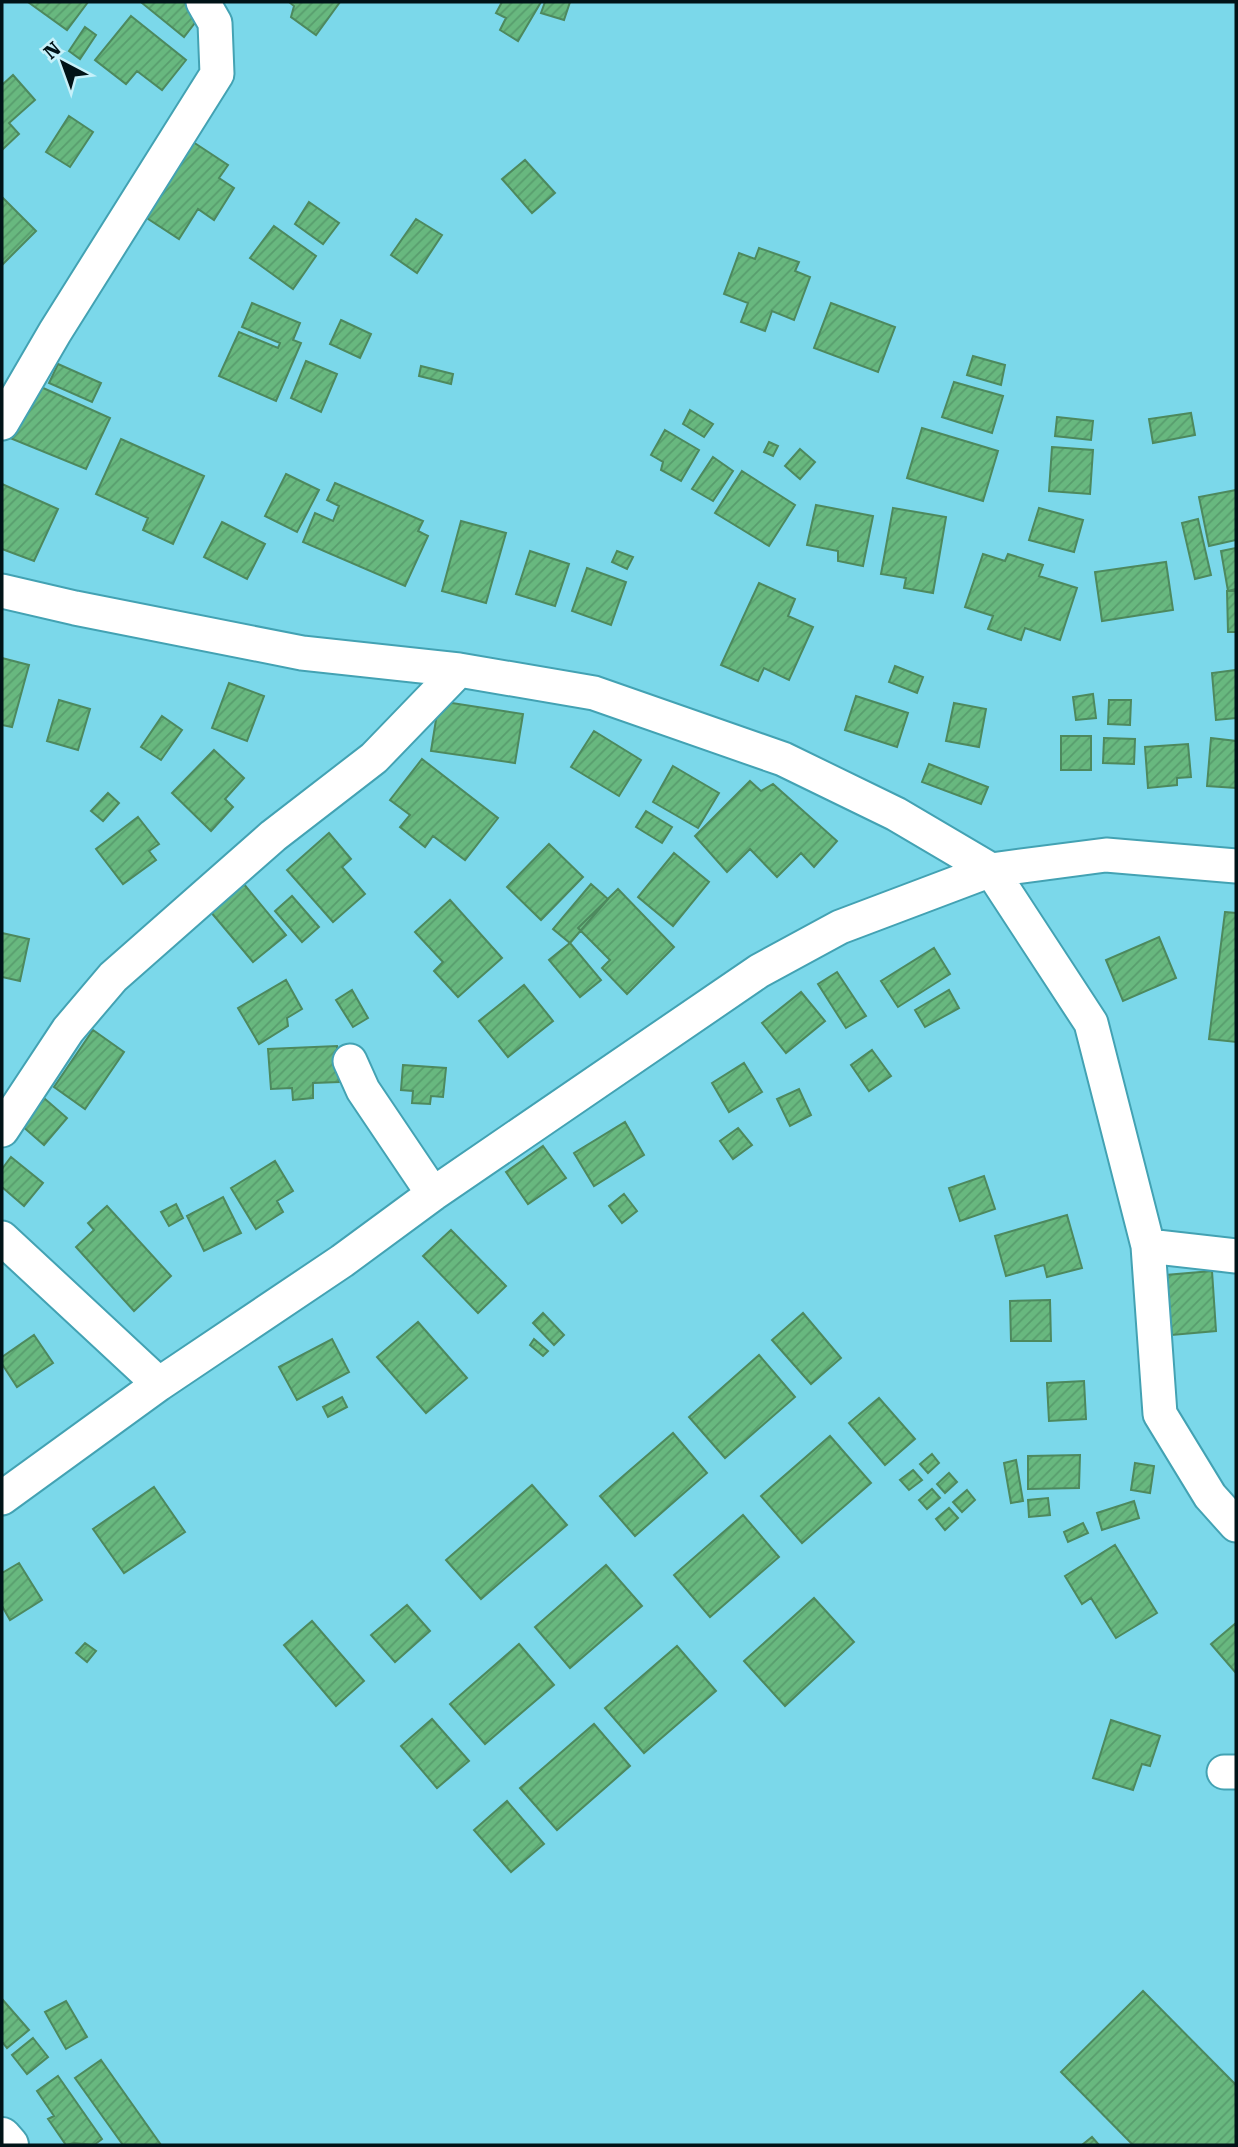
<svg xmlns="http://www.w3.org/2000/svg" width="1238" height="2147" font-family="'Roboto Serif',serif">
  <defs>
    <pattern id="building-hatch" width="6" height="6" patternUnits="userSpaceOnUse" patternTransform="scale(1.75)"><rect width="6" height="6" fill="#68b87f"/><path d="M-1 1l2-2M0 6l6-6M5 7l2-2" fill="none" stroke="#589d6d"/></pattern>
  </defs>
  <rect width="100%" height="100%" fill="#7bd8ea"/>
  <path fill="url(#building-hatch)" stroke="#4d895e" stroke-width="2" d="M28,2H88L67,30Z
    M143,2H184L201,15L184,37L142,3Z
    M289,2H340L316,35L291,17L294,6Z
    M502,2H541L518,41L500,30L506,18L496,13Z
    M545,2H570L564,20L541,13Z
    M131,16L186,60L162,90L137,71L126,84L95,60Z
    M85,27L96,35L80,59L69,51Z
    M13,75L35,100L9,123L19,134L2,150V85Z
    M69,116L93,132L70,167L46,152Z
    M187,138L228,165L219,178L234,188L214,220L198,209L179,239L139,213Z
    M525,160L555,193L532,213L502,179Z
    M2,197L36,231L2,265Z
    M309,202L339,223L323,244L295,224Z
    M416,219L442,235L417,273L391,255Z
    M274,226L316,256L293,289L250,258Z
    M759,248L799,262L795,271L810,277L794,320L772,311L765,331L741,322L748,303L724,294L739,253L755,259Z
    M252,303L300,323L293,340L301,343L276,401L219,376L239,332L278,348L280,343L242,327Z
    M831,303L895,327L878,372L814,348Z
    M341,320L371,334L360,358L330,344Z
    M973,356L1005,365L1001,385L967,375Z
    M306,361L337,374L321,412L291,398Z
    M58,364L101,383L92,402L49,383Z
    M421,366L453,374L451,384L419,376Z
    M954,382L1003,396L992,433L942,417Z
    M32,383L110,418L86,469L5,436Z
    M690,410L713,424L704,437L683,424Z
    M1191,413L1195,435L1153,443L1149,419Z
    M1057,417L1093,421L1091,440L1055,436Z
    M922,428L998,451L983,501L907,478Z
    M665,430L699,450L681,481L661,470L663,462L651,455Z
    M121,439L204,476L173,544L143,530L148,518L96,494Z
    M769,442L778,446L773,456L764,452Z
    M1052,447L1093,450L1090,494L1049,491Z
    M800,449L815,462L800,479L785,466Z
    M713,457L733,471L713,501L692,489Z
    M742,471L795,505L769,546L715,513Z
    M286,474L319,490L297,532L265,516Z
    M335,483L423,521L418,531L428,536L405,586L303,542L315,513L333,521L339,506L327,500Z
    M2,484L58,509L34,561L2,549Z
    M1236,490V540L1209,546L1199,497Z
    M816,505L873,516L863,566L838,561V551L807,545Z
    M893,508L946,517L933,593L904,588L906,578L881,574Z
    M1039,508L1083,520L1074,552L1029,540Z
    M1198,519L1211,575L1195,579L1182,523Z
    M461,521L506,533L486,603L442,591Z
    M222,522L265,544L247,579L204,557Z
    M1236,548V589L1228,591L1221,551Z
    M530,551L569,564L555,606L516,594Z
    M617,551L633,557L627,569L612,562Z
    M983,554L1005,561L1008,554L1043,565L1039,576L1077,588L1060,640L1025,628L1021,640L988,629L993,616L965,607Z
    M1166,562L1173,610L1102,621L1095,572Z
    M587,568L626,582L611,625L572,611Z
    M759,583L795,599L788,616L813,627L789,680L764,668L758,681L721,665Z
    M1227,591H1236V632H1228Z
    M2,658L29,665L12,727L2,725Z
    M895,666L923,677L917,693L889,682Z
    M1236,670V718L1216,720L1212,673Z
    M229,683L264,696L247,741L212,728Z
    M1093,694L1096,718L1076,720L1073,697Z
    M856,696L908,713L897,747L845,730Z
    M59,700L90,709L78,750L47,741Z
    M1109,700H1131L1130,725L1108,724Z
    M439,701L523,714L515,763L431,751Z
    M954,703L986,709L979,747L946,741Z
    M162,716L182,730L161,760L141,747Z
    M594,731L641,760L619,796L571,767Z
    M1061,736H1091V770H1061Z
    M1104,738L1135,739L1134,764L1103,763Z
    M1211,738L1236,741V788L1207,786Z
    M1188,744L1191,777L1177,778V785L1148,788L1145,747Z
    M214,750L244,778L225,799L233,807L211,831L172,793Z
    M422,759L498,818L465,860L433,836L425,847L400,827L410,815L390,800Z
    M929,764L988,787L981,804L922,782Z
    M673,766L719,793L698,828L653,802Z
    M750,781L761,791L773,784L837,841L814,867L801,853L777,877L750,849L727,872L695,836Z
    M108,793L119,803L103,821L91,811Z
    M646,811L672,827L662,843L636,827Z
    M138,817L159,844L149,851L156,860L123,884L96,849Z
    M329,833L351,859L342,867L365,894L333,922L287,870Z
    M549,844L583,877L541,920L507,887Z
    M674,853L709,882L673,926L638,897Z
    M243,883L286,935L253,962L210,911Z
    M591,884L608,899L570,943L553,929Z
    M618,889L674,947L627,994L602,968L610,960L578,928Z
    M292,896L319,927L302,942L275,911Z
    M450,900L502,958L458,997L434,971L443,962L415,932Z
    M1225,912L1236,913V1042L1209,1039Z
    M2,933L29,939L20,981L2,977Z
    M1159,937L1176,978L1123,1001L1106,960Z
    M570,943L601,980L580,997L549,960Z
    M934,948L950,974L898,1007L881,981Z
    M837,972L866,1016L846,1028L818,984Z
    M286,980L302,1009L287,1018L288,1026L259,1044L238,1008Z
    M524,985L553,1021L508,1057L479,1021Z
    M352,990L368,1018L353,1027L336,1000Z
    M949,990L959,1008L925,1027L915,1010Z
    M801,992L825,1021L786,1053L762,1023Z
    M93,1030L124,1052L85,1109L54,1087Z
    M337,1046L339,1082L313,1083V1098L293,1100L292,1088L271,1089L268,1049Z
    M872,1050L891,1076L869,1091L851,1065Z
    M744,1063L762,1092L729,1112L712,1083Z
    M403,1065L446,1068L443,1097L431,1096L430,1104L412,1103L413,1091L401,1090Z
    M799,1089L811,1115L790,1126L777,1099Z
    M37,1092L67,1118L44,1145L14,1119Z
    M625,1122L644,1155L594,1186L574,1153Z
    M738,1128L752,1145L733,1159L720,1141Z
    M543,1146L566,1178L528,1204L506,1172Z
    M11,1157L43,1183L24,1206L2,1187V1169Z
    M275,1161L293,1191L277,1201L283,1212L256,1229L231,1188Z
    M984,1176L995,1209L960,1221L949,1188Z
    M624,1194L637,1211L622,1223L609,1206Z
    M223,1197L241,1233L204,1251L187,1216Z
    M176,1204L183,1218L169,1226L161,1212Z
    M107,1206L171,1276L134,1311L76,1247L94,1230L88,1223Z
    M1067,1215L1082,1268L1047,1277L1044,1265L1006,1276L995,1236Z
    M451,1230L506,1286L478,1313L423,1256Z
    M1212,1271L1216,1331L1172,1335L1166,1275Z
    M1050,1300L1051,1341H1011L1010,1301Z
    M543,1313L564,1335L554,1345L533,1323Z
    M803,1313L841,1358L811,1384L772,1340Z
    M418,1322L467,1378L426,1413L377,1357Z
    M34,1335L53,1363L17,1387L2,1364V1357Z
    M332,1339L349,1372L297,1400L279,1367Z
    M534,1339L548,1351L543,1356L530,1345Z
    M759,1355L795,1397L725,1458L689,1417Z
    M1084,1381L1086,1419L1049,1421L1047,1383Z
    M342,1397L347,1407L328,1417L323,1407Z
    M879,1398L915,1439L885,1465L849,1423Z
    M673,1433L707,1473L635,1536L600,1496Z
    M830,1436L871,1483L802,1543L761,1496Z
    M932,1454L939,1463L928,1473L920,1464Z
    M1080,1455L1079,1488L1028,1489V1456Z
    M1016,1460L1023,1501L1011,1503L1004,1463Z
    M1135,1463L1154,1466L1150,1493L1131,1490Z
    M913,1470L922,1480L909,1490L900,1480Z
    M949,1473L957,1482L945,1493L937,1484Z
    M532,1485L567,1525L481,1599L446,1560Z
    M154,1487L185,1532L124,1573L93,1529Z
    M932,1489L940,1498L927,1509L919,1500Z
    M967,1490L975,1500L962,1512L953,1502Z
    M1048,1498L1050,1515L1029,1517L1028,1500Z
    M1134,1501L1139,1518L1102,1530L1097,1513Z
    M949,1508L958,1518L945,1530L936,1519Z
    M743,1515L779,1557L710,1617L674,1575Z
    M1083,1523L1088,1533L1068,1542L1064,1532Z
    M1115,1545L1157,1613L1116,1638L1091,1598L1082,1604L1065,1576Z
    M19,1563L42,1600L10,1620L2,1606V1573Z
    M606,1565L642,1606L570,1668L535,1627Z
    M814,1598L854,1642L785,1706L744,1661Z
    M407,1605L430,1631L395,1662L371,1635Z
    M312,1621L364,1681L336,1706L284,1645Z
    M1236,1623V1673L1211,1644Z
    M85,1643L96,1651L87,1662L76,1653Z
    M519,1644L554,1685L485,1744L450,1704Z
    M677,1646L716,1691L644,1753L605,1708Z
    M432,1719L469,1761L437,1788L401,1746Z
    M1111,1720L1160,1736L1150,1766L1142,1764L1133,1790L1093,1778Z
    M594,1724L630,1766L557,1830L520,1788Z
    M507,1801L544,1844L511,1872L474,1830Z
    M1143,1991L1236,2085V2145H1133L1061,2072Z
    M2,1999L29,2030L7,2048L2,2042Z
    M66,2001L87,2037L66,2049L45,2012Z
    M33,2038L48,2057L27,2074L12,2055Z
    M101,2060L161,2145H123L75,2078Z
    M58,2076L102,2139L94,2145L74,2143L66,2145L48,2119L54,2116L37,2091Z
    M1092,2137L1099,2145H1082Z"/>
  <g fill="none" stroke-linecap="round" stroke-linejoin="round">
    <defs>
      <path id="minor" d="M2,423L55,332L217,74L215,23L203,2
        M2,591L75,608L302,653L459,670L594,693L783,759L896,814L991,870L840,927L759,971L433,1194L342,1261L159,1384L2,1498
        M1236,866L1106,855L991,870L1091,1023L1148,1246L1160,1414L1210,1496L1236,1525
        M350,1061L363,1090L433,1194
        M2,1130L68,1030L113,977L273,836L374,758L459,670
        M2,1238L159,1384
        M1148,1246L1236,1256
        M1224,1772H1236"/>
      <path id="tertiary" d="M2,2137L9,2145"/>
    </defs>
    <use href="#minor" stroke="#43a2b3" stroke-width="37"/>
    <use href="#tertiary" stroke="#43a2b3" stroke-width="42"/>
    <use href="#minor" stroke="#fff" stroke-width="33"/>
    <use href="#tertiary" stroke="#fff" stroke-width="38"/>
  </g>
  <rect width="1238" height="2147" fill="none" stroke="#011317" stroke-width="7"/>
  <g transform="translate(63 63) rotate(319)" stroke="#c6f1fa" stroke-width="5" paint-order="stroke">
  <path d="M0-5L12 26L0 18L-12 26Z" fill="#011317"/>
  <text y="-10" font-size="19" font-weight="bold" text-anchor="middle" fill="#011317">N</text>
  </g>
</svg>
